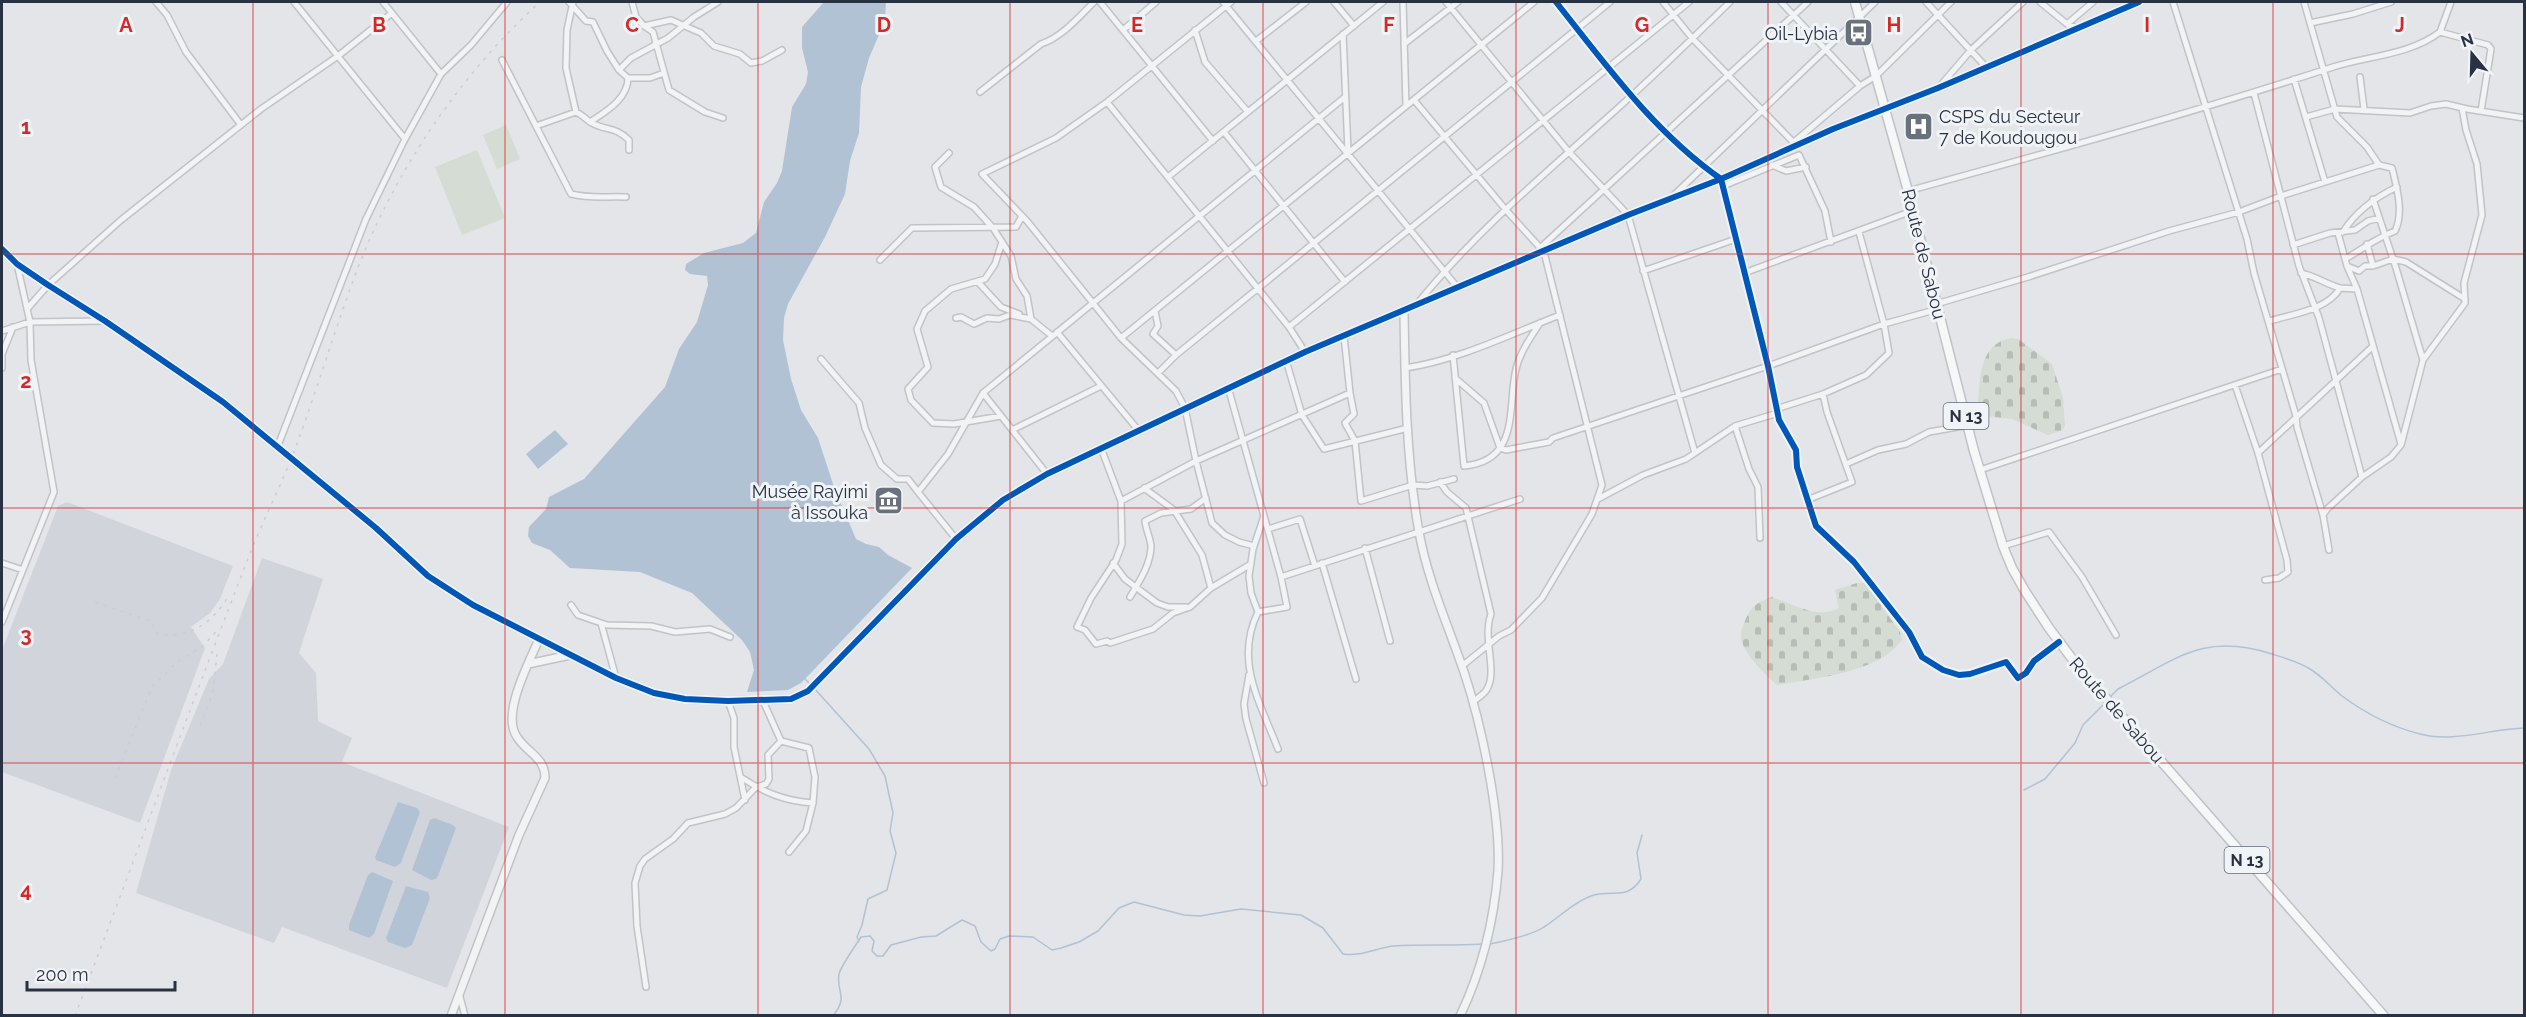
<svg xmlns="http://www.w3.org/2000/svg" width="2526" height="1017" font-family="Raleway,sans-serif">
  <defs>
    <pattern id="cemetery-stones" width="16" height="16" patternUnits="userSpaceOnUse" patternTransform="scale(1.5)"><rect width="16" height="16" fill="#d4dcd3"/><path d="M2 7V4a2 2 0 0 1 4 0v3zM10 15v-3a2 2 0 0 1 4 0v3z" fill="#b6bdb6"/></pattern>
  </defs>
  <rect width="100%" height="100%" fill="#e3e5e8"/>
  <path fill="#d1d5db" d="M67,502L233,566L220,599L210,613L191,627L205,648L140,823L2,772V650L58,506Z
    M262,558L323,579L299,653L316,673L318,721L352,738L342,762L509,827L447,988L282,927L274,943L136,893L171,770L209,679L223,664Z"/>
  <path fill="url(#cemetery-stones)" d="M2012,338L2018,339L2052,364L2063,398L2065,426L2061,431L2048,435L2012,419L1977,415C1981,386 1975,344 2012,338Z
    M1857,583H1865L1900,632L1902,640C1879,673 1815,678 1777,685C1766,675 1740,651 1741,635C1741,631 1743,625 1745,621C1751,606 1758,602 1772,597C1792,604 1819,620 1839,608L1835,590Z"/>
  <path fill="#d4dcd3" d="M506,125L520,159L497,169L483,135Z
    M477,150L505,218L462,235L435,167Z"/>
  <path fill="#b1c2d4" d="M824,2H886L885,21L869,58L861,87L859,133L850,161L845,194L825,237L788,304L784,318L783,340L791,379L801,410L818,438L834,487L856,539L866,544L879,547L888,555L912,568L801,683L788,690L747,692L754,670L750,652L742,640L692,593L640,572L570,568L550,550L532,543L528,536L529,527L546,509L549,497L584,479L665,387L679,349L697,322L708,285L707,276L690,274L685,270L686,264L704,253L743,243L756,233L764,202L777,183L782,171L792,107L806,84L808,72L802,48V27Z
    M555,430L568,444L538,469L526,454Z
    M398,802L417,808L420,812L401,863L395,867L376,860L375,857Z
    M434,818L453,825L456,828L438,876L436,879L431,880L412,870L430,820Z
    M372,872L393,881L374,934L369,938L349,930V925L368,875Z
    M406,886L428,892L430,898L412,945L405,948L388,942L386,938Z"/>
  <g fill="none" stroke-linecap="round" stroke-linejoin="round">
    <path stroke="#b1c2d4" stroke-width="1.5" d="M804,678L811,685
      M814,688L869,749L885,776L893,813L890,831L896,853L887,890L868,899L862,925L857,937L859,941
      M2110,697L2118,689C2177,659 2203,632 2272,654C2285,658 2299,662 2310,669C2322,676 2331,687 2342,696C2365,713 2392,727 2420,734C2452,743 2491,729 2524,728
      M2024,790L2045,779L2075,743L2083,725L2105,703
      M1490,944C1505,941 1532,935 1544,927C1560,917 1572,903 1591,896C1612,888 1626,902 1641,879L1637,853L1642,835
      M833,1016C849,996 836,993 839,974C841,966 856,945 861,937L870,936L874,941L872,951L877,956H883L891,945L921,937L936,936L962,920L975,926L981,942L991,951L995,949L1000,939L1009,936L1033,937L1052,950L1061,948L1079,942L1098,931L1119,908L1134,902L1184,915L1200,916L1241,909L1301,915L1323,928L1343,954C1360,957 1376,948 1393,946C1423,944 1452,946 1482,944"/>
    <defs>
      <path id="minor" d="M156,2L167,15L186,52L241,125
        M294,2L405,139
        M383,2L441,74
        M569,2L586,21L593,22L607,51L619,70L628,78C628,99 605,112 590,122
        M573,2L567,30L566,68L576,112C583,115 586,120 592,123C606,131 615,126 629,140V150
        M632,2L636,17L644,26L671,20L701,33L714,46L740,54L751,63L762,61L782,50
        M1100,2L1213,141
        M1223,2L1458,288
        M1231,2L1107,102L1056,138L982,174L1027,221L1121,338L1176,391L1185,408L1196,461L1212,523L1225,535L1239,542L1254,546
        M1334,2L1354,26
        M1403,2L1406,106
        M1446,2L1569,152L1628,215L1695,453
        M1556,2C1606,65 1654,132 1721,179L1768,366L1779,420L1796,450L1797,467L1816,526L1854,562L1909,632L1922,657L1943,670L1959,675L1970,674L2006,662L2018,678L2026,673L2034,661L2059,642
        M1663,2L1692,38L1795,144
        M1781,2L1860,86
        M1926,2L1986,67
        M2040,2L2067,24L2077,28
        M2173,2L2247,239L2254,273L2296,416L2297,427L2323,515L2329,550
        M2310,23L2353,14L2391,2
        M2067,24L2093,2
        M644,26L653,32L669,90L705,112L723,118
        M1123,30L1156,2
        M1195,30L1205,62L1248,112
        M2440,32L2488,45L2491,49L2481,111
        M1343,34L1348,151
        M1256,41L1306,2
        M1404,44L1458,2
        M502,60L571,194C591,199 606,196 626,197
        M619,70L631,58L668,38L694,17L718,2
        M2360,77L2364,109
        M628,78H650L664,73
        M2294,79L2325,182
        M1940,86L1971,50L2023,2
        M980,92L1041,44C1062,37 1079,17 1094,2
        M2254,93L2299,266L2319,318L2362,477
        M1414,100L1506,210L1544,252L1602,485L1592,514L1542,598L1511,630L1499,636L1462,666
        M1107,102L1289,327L1305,352
        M2306,117L2335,109L2410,113L2431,106L2446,104L2467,109L2524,118
        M536,126L576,112
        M1224,132L1345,282
        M1794,142L1860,86L1876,76L1951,2
        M949,153L935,167L941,187L974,207L993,228L1011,256L1016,279L1027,296L1031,319L1052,336
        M1772,165L1786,171L1806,167
        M1168,177L1383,2
        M1723,186L1799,155L1825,211L1831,242
        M1908,191C2050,152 2192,113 2333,67C2367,56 2410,55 2440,32L2451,2
        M1673,196L1875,2
        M2373,199L2396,268L2423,360
        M2343,232C2356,211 2374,198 2397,187
        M2338,233L2347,266L2357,289L2401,444
        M2367,244L2373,266
        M2293,245L2330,233L2355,230L2368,221L2379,218
        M1541,247L1808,2
        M2345,259C2363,249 2374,239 2395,231C2404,213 2397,188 2392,168L2379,165
        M880,260L912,228L1016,227L1022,216
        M2347,266L2359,271L2365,266H2373L2393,259L2406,262L2465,299
        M1643,271L1736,239
        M1744,273L1912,211
        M2301,273C2315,276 2326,284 2340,288
        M978,282L1001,307L1019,314
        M1417,304C1475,232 1548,171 1617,109C1656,74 1693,38 1730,2
        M1936,304L2028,277L2169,231L2239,212L2281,196L2379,165L2367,147L2337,117L2304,2
        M27,309L48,285L121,220L261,109L338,56L392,13
        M1155,311L1158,326L1153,334L1176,355
        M956,318L961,317L974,324L987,318L999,319L1010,315L1031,319
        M2270,321C2292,314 2328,310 2340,288L2357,289
        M1289,327L1689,2
        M2,331L30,322L105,321
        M1057,332L1139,431
        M1344,336L1350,393L1354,414L1345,423L1355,441L1361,501L1413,485L1427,486L1454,479
        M1121,338L1534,2
        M1453,355L1464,466C1521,461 1507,406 1516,369C1520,352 1531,337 1540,323
        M821,359L859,403L865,428L881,465L897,479H908L918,492
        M1286,360L1302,415L1324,449L1408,428
        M2,368V354L13,327
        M1405,368C1456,361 1511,334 1560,315
        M1158,373L1176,355L1610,2
        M1455,378L1484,403L1500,448L1506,450L1549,442L1553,438L1768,366L1884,324L1938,309
        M2235,385L2258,453L2287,560L2288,572L2279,578L2265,580
        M1228,387L1264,516L1253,549L1249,576L1251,593L1258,612
        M983,393L1047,474
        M1776,409L1823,394L1866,375L1889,353L1884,324L1859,232
        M1001,416L954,424L933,423L911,400L908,389L928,367L917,329L925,311L951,289L985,279L995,264L1002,242
        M1735,426L1749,469L1758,487L1760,538
        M1012,430L1101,386
        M277,448L366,219L405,139L441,74L471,45L507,2
        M1101,448L1121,501L1122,544L1116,560L1091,598L1077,627L1085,630L1096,644L1107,641L1110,643L1153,629L1173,613L1190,607L1211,588L1251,564
        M2258,453L2372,347
        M1846,464L1878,450L1906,444L1929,432L1969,425
        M1980,470L2282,369
        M1440,482L1447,492L1466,508L1491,614C1482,639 1498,671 1487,689C1485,694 1477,698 1473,702
        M1144,488L1174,510L1202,555L1211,588
        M1598,499L1643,475L1686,459L1735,426L1778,413
        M1807,500L1852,482L1827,412L1823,394
        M1121,501L1196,461L1350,393
        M2323,515L2327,509L2362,477L2391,457L2401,445L2423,360L2465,303L2464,283L2482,215L2477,164L2466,130L2462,108
        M1264,516L1281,577L1287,607L1258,612C1234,661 1260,702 1278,749
        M1268,529L1300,519L1315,566
        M956,539L918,492L948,454L983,393L1345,97
        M2003,546L2049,532L2082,577L2116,635
        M1365,548L1390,641
        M2,563L23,570
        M1113,563L1125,579L1157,603L1168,607H1186
        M1322,563L1356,679
        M1281,577L1520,499
        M1130,597C1139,582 1151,564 1151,546C1150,537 1146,530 1145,521L1161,513L1191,509L1206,498
        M571,605L578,615L607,625L651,626L675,632L710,629L730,637
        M2,622L54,492L31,360L30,322L17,264
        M601,623L616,678
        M1249,675L1244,704L1246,719L1264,783
        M728,701L734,718V747L745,800
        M763,701L781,741L809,748L815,777L813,803L806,831L789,852
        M742,778C765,793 785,801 813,803
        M646,987L637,926L635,883L640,866L645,859L673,839L688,823L725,814L736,808L756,787L766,784L769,779L768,755L781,741
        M460,997L465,1016"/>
      <path id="tertiary" d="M2,249L17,264L48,285L105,321L223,402L376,528L428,576L473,605L616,678L654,693L685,699L728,701L791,699L808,691L956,539L1003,500L1047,474L1305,352L1628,215L1721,179L1833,129L1938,88L2139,2
        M1404,310C1405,384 1406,460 1419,532C1428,582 1449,627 1465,675C1482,727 1501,817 1498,871C1494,920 1481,972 1460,1016
        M528,664L570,655
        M451,1016L519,835L545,778C545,757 527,753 517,737C501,714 529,663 539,639"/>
      <path id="primary" d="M1855,2L1908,191L1974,451L2003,546L2012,568L2025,591L2049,628L2076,664L2384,1016"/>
    </defs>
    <use href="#minor" stroke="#c1c3c6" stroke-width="8"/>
    <use href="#tertiary" stroke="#c1c3c6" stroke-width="10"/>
    <use href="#primary" stroke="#bfc2c6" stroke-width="11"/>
    <use href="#minor" stroke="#f2f3f5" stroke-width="5"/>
    <use href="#tertiary" stroke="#f2f3f5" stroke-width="7"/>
    <use href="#primary" stroke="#f6f7f7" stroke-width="8"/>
    <path stroke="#cbcdd0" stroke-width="1.5" stroke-dasharray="3 6" stroke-linecap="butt" d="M95,602L152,622L156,633C188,641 214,622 229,595
      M200,726L213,692L217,654
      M115,778L152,687L177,662L203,646L219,628
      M75,1016C134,861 191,705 251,551C264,519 279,489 292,457C316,394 335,328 359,265C398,166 462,73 540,2"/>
    <defs>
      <path id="cycleway" d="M1556,2C1606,65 1654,132 1721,179L1768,366L1779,420L1796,450L1797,467L1816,526L1854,562L1909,632L1922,657L1943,670L1959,675L1970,674L2006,662L2018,678L2026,673L2034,661L2059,642
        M2,249L17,264L48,285L105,321L223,402L376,528L428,576L473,605L616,678L654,693L685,699L728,701L791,699L808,691L956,539L1003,500L1047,474L1305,352L1628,215L1721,179L1833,129L1938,88L2139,2"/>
    </defs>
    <use href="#cycleway" stroke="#f1f4f7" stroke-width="10"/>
    <use href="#cycleway" stroke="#0057b8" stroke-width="6"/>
  </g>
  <path fill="none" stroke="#d62828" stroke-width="1.5" stroke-opacity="0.55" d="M253,2V1016M505,2V1016M758,2V1016M1010,2V1016M1263,2V1016M1516,2V1016M1768,2V1016M2021,2V1016M2273,2V1016M2,254H2524M2,508H2524M2,763H2524"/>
  <defs>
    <symbol id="bus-square" viewBox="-11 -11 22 22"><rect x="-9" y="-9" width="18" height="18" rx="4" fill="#6a717d" stroke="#f1f4f7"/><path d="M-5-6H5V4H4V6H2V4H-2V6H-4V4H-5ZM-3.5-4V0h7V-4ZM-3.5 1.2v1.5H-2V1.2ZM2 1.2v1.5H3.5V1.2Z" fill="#fff"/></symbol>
    <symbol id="hospital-square" viewBox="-11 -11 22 22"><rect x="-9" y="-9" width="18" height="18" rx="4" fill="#6a717d" stroke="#f1f4f7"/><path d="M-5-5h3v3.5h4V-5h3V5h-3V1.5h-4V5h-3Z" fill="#fff"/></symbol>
    <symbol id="museum-square" viewBox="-11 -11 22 22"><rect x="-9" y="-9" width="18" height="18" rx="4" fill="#6a717d" stroke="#f1f4f7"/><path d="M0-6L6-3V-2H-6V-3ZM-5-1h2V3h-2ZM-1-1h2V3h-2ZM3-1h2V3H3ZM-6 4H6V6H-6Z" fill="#fff"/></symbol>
  </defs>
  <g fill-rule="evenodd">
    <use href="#bus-square" x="1842" y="16" width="33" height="33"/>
    <use href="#hospital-square" x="1902" y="110" width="33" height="33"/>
    <use href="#museum-square" x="872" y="484" width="33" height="33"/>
  </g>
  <g text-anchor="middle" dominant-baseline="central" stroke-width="6" stroke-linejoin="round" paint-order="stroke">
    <g fill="#f1f4f7" stroke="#656c79" stroke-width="1.5">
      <rect x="1943.5" y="403" width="45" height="26" rx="4.5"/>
      <rect x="2224.5" y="847" width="45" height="26" rx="4.5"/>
    </g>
    <g font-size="16" font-weight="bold" fill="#293243">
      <text x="1966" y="416">N 13</text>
      <text x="2247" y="860">N 13</text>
    </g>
    <g font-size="18" fill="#293243" stroke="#f1f4f7" text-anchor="end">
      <text x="1838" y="33">Oil-Lybia</text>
      <text x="1939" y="116" text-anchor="start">CSPS du Secteur<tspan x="1939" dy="21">7 de Koudougou</tspan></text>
      <text x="868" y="491">Musée Rayimi<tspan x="868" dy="21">à Issouka</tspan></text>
    </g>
    <g font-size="18" fill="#293243" stroke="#f1f4f7">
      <text transform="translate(1924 254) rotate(76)">Route de Sabou</text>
      <text transform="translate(2117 710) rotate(49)">Route de Sabou</text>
    </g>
  </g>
  <g font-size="20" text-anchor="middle" font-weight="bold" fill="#d62828" stroke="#f1f4f7" stroke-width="6" stroke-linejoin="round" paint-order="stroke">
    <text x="126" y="32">A</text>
    <text x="379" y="32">B</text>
    <text x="632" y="32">C</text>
    <text x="884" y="32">D</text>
    <text x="1137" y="32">E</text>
    <text x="1389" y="32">F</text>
    <text x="1642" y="32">G</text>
    <text x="1894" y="32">H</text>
    <text x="2147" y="32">I</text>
    <text x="2400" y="32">J</text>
    <text x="26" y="134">1</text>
    <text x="26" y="388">2</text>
    <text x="26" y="642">3</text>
    <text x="26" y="897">4</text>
  </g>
  <rect width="2526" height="1017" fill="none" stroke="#293243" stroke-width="6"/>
  <g transform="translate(2472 54) rotate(341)" stroke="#f1f4f7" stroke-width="4.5" paint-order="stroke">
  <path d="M0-4.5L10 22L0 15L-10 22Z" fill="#293243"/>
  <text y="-9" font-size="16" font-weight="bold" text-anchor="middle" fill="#293243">N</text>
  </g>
  <path d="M27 981v9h148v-9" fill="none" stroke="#293243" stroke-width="3"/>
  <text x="36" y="981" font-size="18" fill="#293243" stroke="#f1f4f7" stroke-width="4.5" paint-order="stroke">200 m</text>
</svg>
